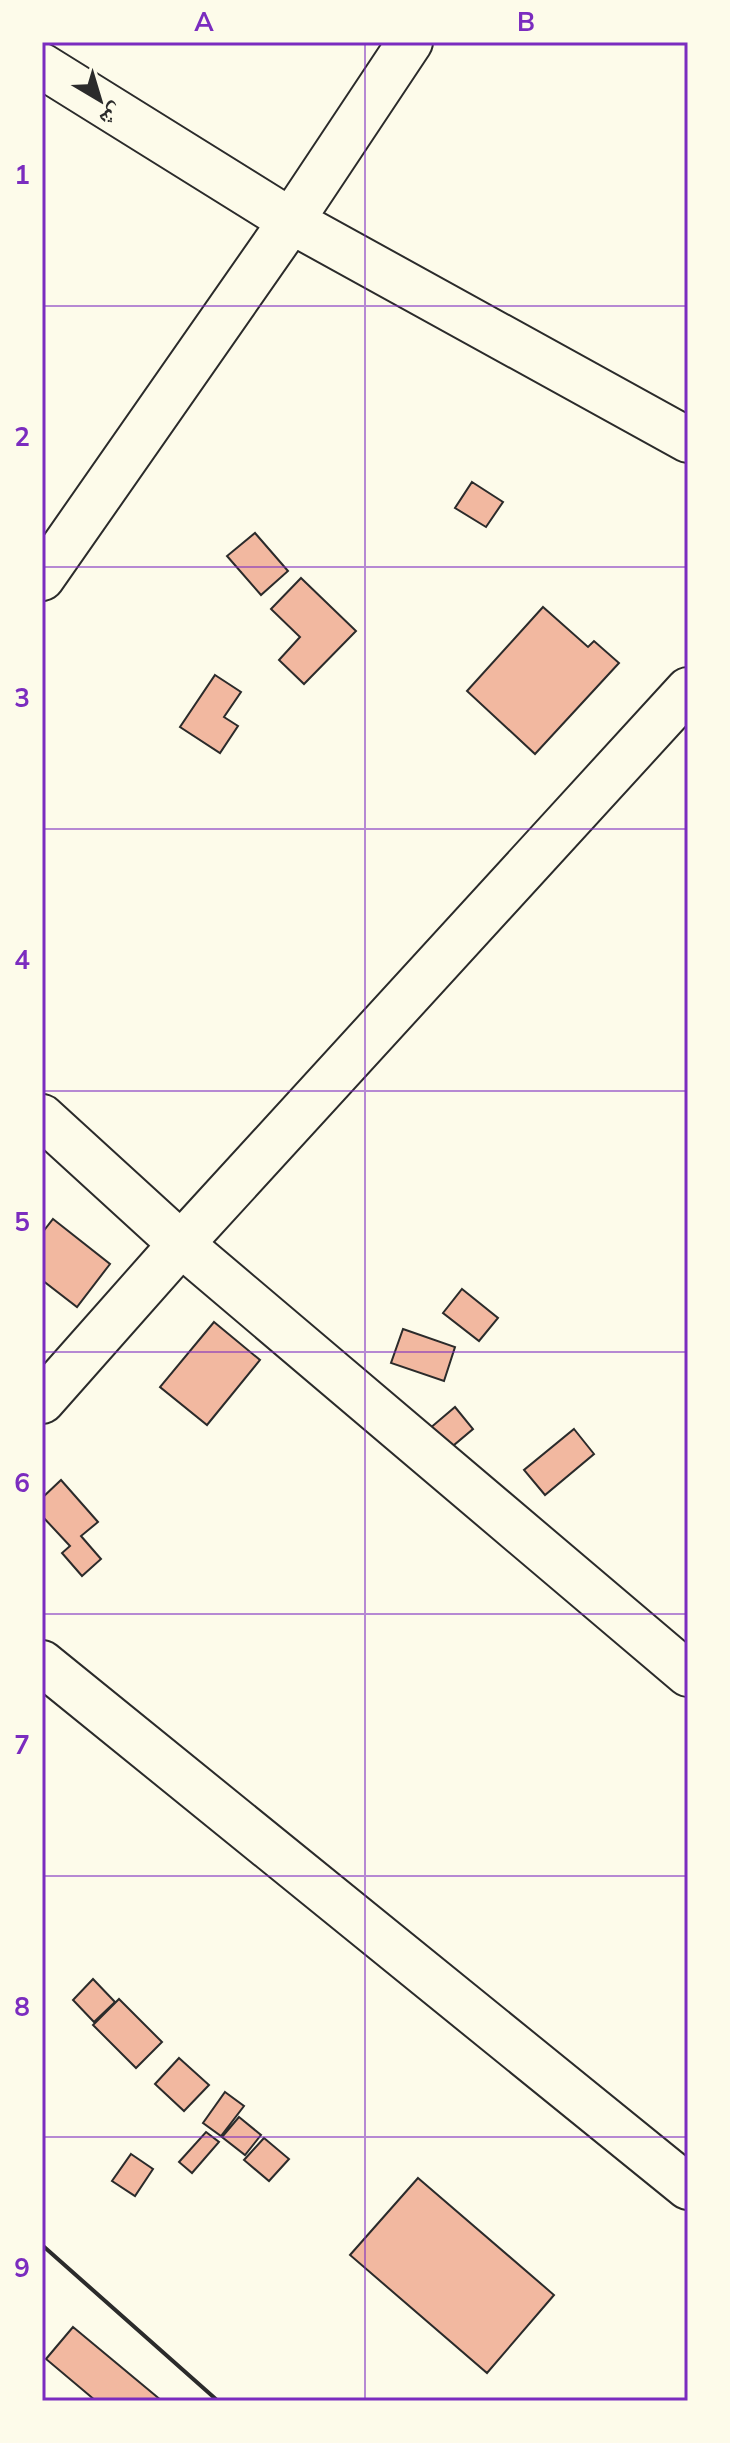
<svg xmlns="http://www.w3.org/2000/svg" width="730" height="2443" font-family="Mulish,'Noto Naskh Arabic',sans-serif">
  <rect width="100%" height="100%" fill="#fdfbea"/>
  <path fill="#f2b8a0" stroke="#2b2b2b" stroke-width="2" d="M472,482L503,502L486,527L455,508Z
    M255,533L288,571L261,595L227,556Z
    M301,578L356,631L304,684L279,660L300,637L271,609Z
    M543,607L588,647L594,641L619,663L535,754L467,691Z
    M215,675L241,692L224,717L238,726L220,753L180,727Z
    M53,1219L110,1264L77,1307L42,1280V1233Z
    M462,1289L498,1318L479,1341L443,1313Z
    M214,1322L260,1360L207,1425L160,1387Z
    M403,1329L455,1347L444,1381L391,1363Z
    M455,1407L473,1429L448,1450L429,1429Z
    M574,1429L594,1454L545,1495L524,1470Z
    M61,1480L98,1522L81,1536L101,1559L82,1576L62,1553L70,1546L42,1516V1498Z
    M93,1979L115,2002L94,2022L73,2000Z
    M119,1999L162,2042L136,2068L93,2025Z
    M179,2058L209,2085L184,2111L155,2084Z
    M225,2092L244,2106L221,2136L203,2123Z
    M239,2117L261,2135L245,2155L222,2137Z
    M206,2132L219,2142L192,2173L179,2162Z
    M264,2138L289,2159L269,2181L244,2160Z
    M131,2154L153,2169L135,2196L112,2181Z
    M418,2178L554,2295L487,2373L350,2255Z
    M73,2327L162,2401H96L46,2359Z"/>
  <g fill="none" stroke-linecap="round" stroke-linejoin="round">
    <defs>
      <path id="minor" d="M42,66L291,221L688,440
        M42,578L291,221L410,42
        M42,1117L181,1244L688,1674
        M42,1401L181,1244L688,690
        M42,1663L688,2187"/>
    </defs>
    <use href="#minor" stroke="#2b2b2b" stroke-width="48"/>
    <use href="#minor" stroke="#fdfbea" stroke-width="44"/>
    <path stroke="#2b2b2b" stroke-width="4" d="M42,2245L218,2401"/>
  </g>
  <path fill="none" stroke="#7b2cbf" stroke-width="2" stroke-opacity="0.55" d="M365,42V2401M42,306H688M42,567H688M42,829H688M42,1091H688M42,1352H688M42,1614H688M42,1876H688M42,2137H688"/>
  <rect width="730" height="2443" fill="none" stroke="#fdfbea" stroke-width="88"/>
  <g transform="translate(100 100) rotate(142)" stroke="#fdfbea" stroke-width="6" paint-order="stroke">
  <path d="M0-6L14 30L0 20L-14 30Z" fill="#2b2b2b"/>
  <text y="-12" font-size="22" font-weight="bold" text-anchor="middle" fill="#2b2b2b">ش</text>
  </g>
  <rect x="44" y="44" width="642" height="2355" fill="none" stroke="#7b2cbf" stroke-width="3"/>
  <g font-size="26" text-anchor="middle" font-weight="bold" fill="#7b2cbf">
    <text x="204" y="31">A</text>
    <text x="526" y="31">B</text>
    <text x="22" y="184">1</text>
    <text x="22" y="446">2</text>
    <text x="22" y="707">3</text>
    <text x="22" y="969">4</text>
    <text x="22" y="1231">5</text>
    <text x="22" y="1492">6</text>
    <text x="22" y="1754">7</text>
    <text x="22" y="2016">8</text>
    <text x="22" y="2277">9</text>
  </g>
</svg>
